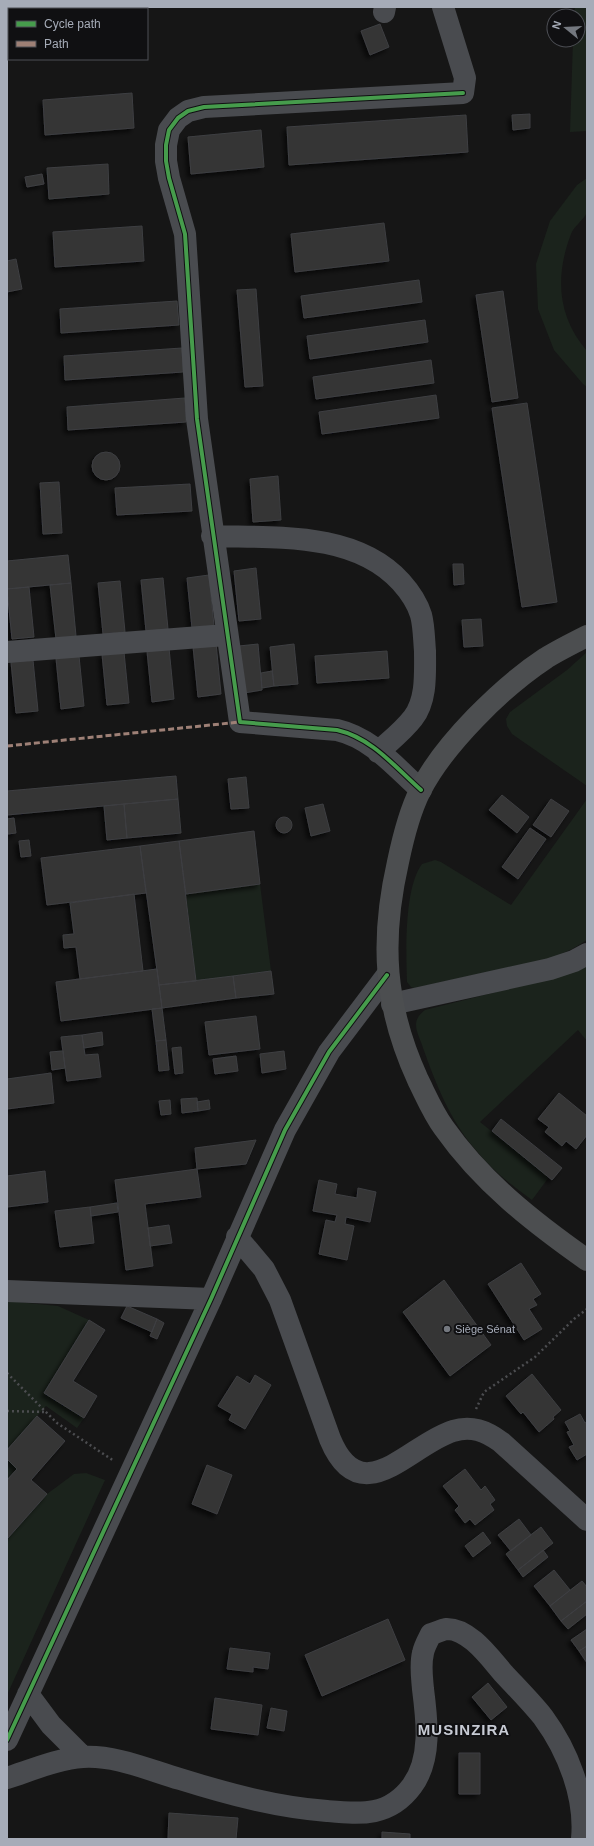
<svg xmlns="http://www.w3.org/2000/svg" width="594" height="1846" font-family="Helvetica,sans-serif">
  <defs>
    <filter id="shadow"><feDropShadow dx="-3.5" dy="3.5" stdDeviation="2" flood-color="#0009"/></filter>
  </defs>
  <rect width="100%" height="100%" fill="#161616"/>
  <path fill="#1b231c" d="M575,7H587V131L570,132L573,40H578V16H574Z
    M587,178C587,188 590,202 587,212C584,220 574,226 571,234C555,276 557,316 587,351V387L583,384L554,350L538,309L536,264L550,221L577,185Z
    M587,652V786L512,734L507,726L506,719L510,712L567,670Z
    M587,799V940L572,949L552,958L414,988L411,987L407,982C406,952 404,888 422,864L435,860L441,862L511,905Z
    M260,884L271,971L196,981L186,894Z
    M587,964V1041L578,1030L480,1122L549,1177L532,1200C511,1185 491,1169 475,1149C450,1120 436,1084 423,1048C421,1041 416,1032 416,1025C416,1018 420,1014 425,1010L551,978Z
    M7,1301L58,1306L89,1320L44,1393L84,1418L77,1428L46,1406L7,1450Z
    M7,1459L17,1469L7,1480Z
    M86,1473L105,1480L7,1695V1539L47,1494L74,1474Z"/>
  <path fill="#343435" stroke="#3e3f42" filter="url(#shadow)" d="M380,24L389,47L370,55L361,31Z
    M132,93L134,128L45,135L43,100Z
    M530,114V128L513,130L512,115Z
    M466,115L468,152L289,165L287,127Z
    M261,130L264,167L191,174L188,137Z
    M108,164L109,194L49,199L47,168Z
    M42,174L44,184L27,187L25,177Z
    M384,223L389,261L295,272L291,234Z
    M142,226L144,261L55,267L53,232Z
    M16,259L22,289L7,292V261Z
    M419,280L422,302L304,318L301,296Z
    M256,289L263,386L245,387L237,290Z
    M503,291L518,398L492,402L476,295Z
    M177,301L179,325L61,333L60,309Z
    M425,320L428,342L310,359L307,336Z
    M182,348L183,372L65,380L64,356Z
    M431,360L434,383L316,399L313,377Z
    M436,395L439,418L322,434L319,412Z
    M185,398L186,422L68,430L67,407Z
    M527,403L557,602L522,607L492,408Z
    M92 466a14 14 0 1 1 28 0a14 14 0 1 1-28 0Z
    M278,476L281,520L253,522L250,479Z
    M59,482L62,533L43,534L40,483Z
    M190,484L192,511L117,515L115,488Z
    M68,555L71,583L7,589V561Z
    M453,564H463L464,584L454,585Z
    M256,568L261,619L239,621L234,571Z
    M209,575L214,626L192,628L187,578Z
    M163,578L168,629L146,631L141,580Z
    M120,581L125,632L103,634L98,583Z
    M71,583L76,636L56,639L50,585Z
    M29,587L34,637L12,639L7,589Z
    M481,619L483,646L464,647L462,620Z
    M216,643L221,694L198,697L193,646Z
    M258,644L262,690L244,693L239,646Z
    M294,644L298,684L274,686L270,647Z
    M169,648L174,699L152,702L147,651Z
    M387,651L389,678L317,683L315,656Z
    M124,652L129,703L107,705L102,654Z
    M79,656L84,706L61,709L56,658Z
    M33,660L38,711L16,713L11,662Z
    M272,671L274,686L262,688L261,673Z
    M176,776L178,799L7,815V791Z
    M246,777L249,808L231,809L228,779Z
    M502,795L529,817L517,833L489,810Z
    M178,799L181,833L127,838L124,804Z
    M551,799L569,811L551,837L533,825Z
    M124,804L127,838L107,840L104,806Z
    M323,804L330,831L311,836L305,808Z
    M276 825a8 8 0 1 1 16 0a8 8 0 1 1-16 0Z
    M14,818L16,833L8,834L7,819Z
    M530,828L546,839L518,879L502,867Z
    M254,831L260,884L186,894L179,841Z
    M29,840L31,856L21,857L19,841Z
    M179,841L196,981L159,985L140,846Z
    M140,846L146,893L47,905L41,858Z
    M134,894L143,971L80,979L76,947L64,948L63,935L74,934L70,903Z
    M157,969L162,1008L61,1021L56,982Z
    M271,971L274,994L236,998L233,976Z
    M233,976L236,998L162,1008L159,985Z
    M162,1008L166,1040L156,1041L152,1009Z
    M256,1016L260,1049L209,1055L205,1022Z
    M102,1032L103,1045L84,1048L82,1035Z
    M82,1035L85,1055L98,1054L101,1077L67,1081L61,1037Z
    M166,1040L169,1070L159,1071L156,1041Z
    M181,1047L183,1073L175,1074L172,1048Z
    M63,1051L65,1068L52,1070L50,1052Z
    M284,1051L286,1069L262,1073L260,1054Z
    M236,1056L238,1071L215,1074L213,1059Z
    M51,1073L54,1103L7,1109V1079Z
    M559,1093L587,1116V1135L576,1149L566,1141L562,1146L545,1132L549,1127L538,1119Z
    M197,1098L198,1111L182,1113L181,1099Z
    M170,1100L171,1114L161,1115L159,1101Z
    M209,1100L210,1109L198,1111L197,1102Z
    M501,1119L562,1168L552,1180L492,1131Z
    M256,1140L246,1164L197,1169L195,1148Z
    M197,1169L201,1197L145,1204L153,1266L126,1270L115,1180Z
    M45,1171L48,1202L7,1207V1176Z
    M319,1180L337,1184L335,1194L357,1198L358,1188L376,1192L370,1222L346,1217L345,1224L354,1226L347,1260L319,1254L326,1220L335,1222L337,1215L313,1211Z
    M117,1203L118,1212L91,1216L90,1207Z
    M90,1207L94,1243L60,1247L55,1211Z
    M169,1225L172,1243L150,1246L148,1228Z
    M521,1263L541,1294L533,1299L537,1305L529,1309L542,1329L524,1340L488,1284Z
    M444,1280L491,1345L450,1376L403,1312Z
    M127,1306L157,1319L152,1332L121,1318Z
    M157,1319L164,1323L157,1339L150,1336Z
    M89,1320L105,1330L73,1381L97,1396L84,1418L44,1393Z
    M532,1374L561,1410L553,1417L554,1419L539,1432L523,1412L521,1414L506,1396Z
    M255,1375L271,1385L245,1429L229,1420L232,1414L218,1406L237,1376L250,1384Z
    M580,1414L585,1423L587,1422V1454L577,1460L569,1447L574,1445L567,1432L570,1431L565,1422Z
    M37,1416L65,1441L31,1480L47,1494L7,1539V1480L17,1469L7,1459V1450Z
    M207,1465L232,1475L217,1514L192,1504Z
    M465,1469L481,1490L485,1486L495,1500L490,1504L494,1510L475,1525L470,1519L465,1523L455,1510L459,1506L443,1486Z
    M519,1519L531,1535L511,1551L498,1535Z
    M541,1527L553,1543L518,1570L506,1554Z
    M483,1532L491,1543L473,1557L465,1546Z
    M543,1550L548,1557L523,1577L518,1570Z
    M554,1570L570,1590L550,1606L534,1586Z
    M582,1581L587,1587V1601L561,1621L550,1606Z
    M587,1601V1614L568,1629L561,1621Z
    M388,1619L405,1660L322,1696L305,1655Z
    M587,1629V1646L579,1651L571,1640Z
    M587,1646V1663L579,1651Z
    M230,1648L270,1653L268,1669L253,1667V1672L227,1669Z
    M488,1683L507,1707L491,1720L472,1697Z
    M215,1698L262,1705L258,1735L211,1729Z
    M271,1708L287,1711L284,1731L267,1728Z
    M459,1753H480V1794H459Z
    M169,1813L238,1818L236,1839H168Z
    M382,1832L410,1834V1839H382Z"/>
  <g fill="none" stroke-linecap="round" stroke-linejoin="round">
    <path stroke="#4c4d50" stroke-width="2.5" stroke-dasharray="2 3" stroke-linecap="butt" d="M7,1373L57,1423L114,1461
      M476,1409L484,1392L535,1357L574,1319L587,1309
      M7,1411L44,1412"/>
    <path stroke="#494b4f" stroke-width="22" d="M384,12L385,7
      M212,536C274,538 355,531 401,582C410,592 417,602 421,615C424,626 424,640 425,651C425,673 427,700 413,718C403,731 390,741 378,752
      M7,652L226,635
      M421,790C395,767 372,738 337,730L240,722L197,419L185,234L169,178L166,161V145L169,130L178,118L188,111L204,107L463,93L465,78L443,7
      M392,1004L550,969L574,961L587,954
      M237,1237L264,1269L280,1300L330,1439C361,1514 410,1444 453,1431C471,1425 486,1431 501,1442L587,1520
      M7,1291L211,1299
      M28,1694L51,1725L83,1757
      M7,1740L211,1299L285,1130L329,1052L387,975
      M7,1778C29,1771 60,1758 83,1757C115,1755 149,1770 180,1779C228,1794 276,1807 327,1811C361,1814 389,1817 412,1786C432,1759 427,1720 423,1689C422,1677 420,1665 423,1653C424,1647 428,1640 431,1634C436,1633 441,1630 446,1629C469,1628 490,1658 504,1674C517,1688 531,1702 543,1717C568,1751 586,1797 582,1839"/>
    <path stroke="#4c4e50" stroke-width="22" d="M587,636C573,643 559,650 546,658C502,687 444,744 420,791C409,813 403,838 398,862C380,941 384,1006 418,1080C426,1096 433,1113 444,1128C482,1182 533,1222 587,1260"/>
    <path stroke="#9e8076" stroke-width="3" stroke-dasharray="6 3" stroke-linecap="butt" d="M7,746L240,722"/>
    <defs>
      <path id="cycleway" d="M421,790C395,767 372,738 337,730L240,722L197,419L185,234L169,178L166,161V145L169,130L178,118L188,111L204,107L463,93
        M7,1740L211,1299L285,1130L329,1052L387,975"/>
    </defs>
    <use href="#cycleway" stroke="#101012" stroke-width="6"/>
    <use href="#cycleway" stroke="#469c4c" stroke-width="4"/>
  </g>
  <circle fill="#74787f" stroke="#101012" stroke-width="1.5" cx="447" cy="1329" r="4"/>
  <g text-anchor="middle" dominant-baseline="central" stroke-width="4" stroke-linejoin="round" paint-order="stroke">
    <g font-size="11" fill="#a6acb8" stroke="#101012" text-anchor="start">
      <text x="455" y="1329">Siège Sénat</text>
    </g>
    <g font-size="15" font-weight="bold" letter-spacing="1" fill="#c7cbd4" stroke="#101012">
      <text x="464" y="1729">MUSINZIRA</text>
    </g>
  </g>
  <rect width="594" height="1846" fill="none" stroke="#a6acb8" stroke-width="16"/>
  <rect x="8" y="8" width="140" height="52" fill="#101012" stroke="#4c4e54"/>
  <rect x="16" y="21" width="20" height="6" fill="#469c4c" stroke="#4c4e54"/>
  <text x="44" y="28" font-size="12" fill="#a6acb8">Cycle path</text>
  <rect x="16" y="41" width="20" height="6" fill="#9e8076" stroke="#4c4e54"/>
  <text x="44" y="48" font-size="12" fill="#a6acb8">Path</text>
  <g transform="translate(566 28) rotate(288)"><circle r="19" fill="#101012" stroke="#4c4e54"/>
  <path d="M0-3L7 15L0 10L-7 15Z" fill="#74787f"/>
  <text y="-6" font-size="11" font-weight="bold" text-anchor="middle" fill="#a6acb8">N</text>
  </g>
</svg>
